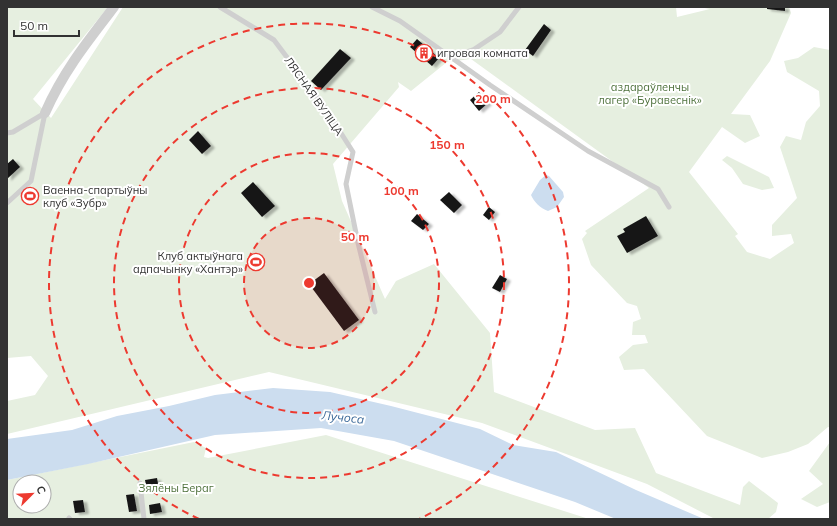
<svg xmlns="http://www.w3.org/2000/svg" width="837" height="526" font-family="Mulish,sans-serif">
  <defs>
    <filter id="shadow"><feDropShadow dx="4" dy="2" stdDeviation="1" flood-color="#0004"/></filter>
  </defs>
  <rect width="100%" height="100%" fill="#fff"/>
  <path fill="#e6efe0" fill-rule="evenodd" d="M7,7H108L33,99L51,118L123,7H676L677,17L710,9L699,7H789L791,13L770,61L731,114L750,115L760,136L745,143L722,127L689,172L738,234L735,236L747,252L770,259L794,243L791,234L772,236V225L797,198L780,147L786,136L801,140L806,122L820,106L819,91L787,72L784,61L798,58L814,47L830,50V427H828L808,444L788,452L762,458L707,436L644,369L624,370L619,357L633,345L648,343L645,335H632L633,322L641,319L637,306L627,303L591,265L582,239L587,233L585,231L649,188L471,59L447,62L411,91L398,82L399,87L333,164L342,201L385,299L396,281L434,264L490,333L494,392L595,430L635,428L656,473L740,505L743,487L749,481L778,503L776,512L768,519H720L713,518L647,484L482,423L269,372L7,434V401L35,395L48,376L31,356L7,358Z
    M727,156L769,177L774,188L762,190L743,184L732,168L722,160Z
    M326,435L589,519H7V480L194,442L206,448L204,457L208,458ZM20,482H44V506H20Z
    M830,442V502L817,507L801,499L823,484L809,471Z"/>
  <path fill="#ccddef" d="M546,175L549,176L563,192L564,197L557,207L548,211C540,208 534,202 531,195L540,180Z
    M273,388L330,392L391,406L480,429L513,445L556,452L636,490L704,519H616L575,502L394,441L321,428L215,435L88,464L7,480V439L72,430L117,416L169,406L215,395Z"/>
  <path fill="#191919" filter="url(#shadow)" d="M767,7H785V11L767,9Z
    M544,24L551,30L533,56L525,50Z
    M417,39L439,58L432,66L410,47Z
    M340,49L351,58L321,90L311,81Z
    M479,92L488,103L479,111L470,100Z
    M198,131L211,146L202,154L189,140Z
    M13,159L20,167L7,179V164Z
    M253,182L275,206L262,217L241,193Z
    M449,192L462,205L454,213L440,200Z
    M489,207L495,212L489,220L483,215Z
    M417,214L429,224L423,230L411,221Z
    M646,216L658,236L627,253L617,236L625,232L623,229Z
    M324,273L359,320L344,331L309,284Z
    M500,275L507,279L500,292L492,288Z
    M157,478L159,489L147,491L145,480Z
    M134,494L137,511L129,512L126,495Z
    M83,500L85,512L75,513L73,501Z
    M160,503L162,512L150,514L149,505Z"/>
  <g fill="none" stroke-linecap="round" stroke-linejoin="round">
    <path stroke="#cfcfcf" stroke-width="5" d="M220,7L274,40L325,108L353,152L346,184L358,243L375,312
      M372,7L400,21L490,85L588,151L658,189L669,207
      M451,57L473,50L500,32L519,7
      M7,133L13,132L45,113
      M7,203L31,181L45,113
      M140,483L144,519
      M69,518L70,519"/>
    <path stroke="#cfcfcf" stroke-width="10" d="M45,113C63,72 87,42 114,7"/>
  </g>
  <circle cx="309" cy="283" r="65" fill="#ed3a30" fill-opacity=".12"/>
  <g fill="none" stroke="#ed3a30" stroke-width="2" stroke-dasharray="7 5">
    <circle cx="309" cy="283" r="65"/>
    <circle cx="309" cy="283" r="130"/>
    <circle cx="309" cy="283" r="195"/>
    <path d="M199 519A260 260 0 1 1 419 519"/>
  </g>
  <defs>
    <symbol id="building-ring" viewBox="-11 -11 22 22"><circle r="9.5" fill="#fff" stroke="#ed3a30" stroke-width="1.5"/><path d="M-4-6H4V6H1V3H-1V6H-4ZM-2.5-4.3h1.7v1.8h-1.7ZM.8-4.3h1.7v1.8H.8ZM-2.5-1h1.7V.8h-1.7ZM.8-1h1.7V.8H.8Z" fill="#ed3a30"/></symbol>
    <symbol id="stadium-ring" viewBox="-11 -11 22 22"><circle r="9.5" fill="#fff" stroke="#ed3a30" stroke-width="1.5"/><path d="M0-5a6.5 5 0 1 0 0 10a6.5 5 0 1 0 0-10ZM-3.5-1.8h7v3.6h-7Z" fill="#ed3a30"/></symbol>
  </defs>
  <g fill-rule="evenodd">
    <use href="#building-ring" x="414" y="43" width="20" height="20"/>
    <use href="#stadium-ring" x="20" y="186" width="20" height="20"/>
    <use href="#stadium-ring" x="246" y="252" width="20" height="20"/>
  </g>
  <g text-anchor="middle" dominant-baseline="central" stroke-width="4" stroke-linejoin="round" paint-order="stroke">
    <g font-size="11" fill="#323232" stroke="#fff" text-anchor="start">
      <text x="437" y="53">игровая комната</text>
      <text x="43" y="190">Ваенна-спартыўны<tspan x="43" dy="13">клуб «Зубр»</tspan></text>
      <text x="243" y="256" text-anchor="end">Клуб актыўнага<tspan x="243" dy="13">адпачынку «Хантэр»</tspan></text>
    </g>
    <g font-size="11" fill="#4e713c" stroke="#fff">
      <text x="650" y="87">аздараўленчы<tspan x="650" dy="13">лагер «Буравеснік»</tspan></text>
      <text x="176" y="488">Зялёны Бераг</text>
    </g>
    <g font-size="11" fill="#323232" stroke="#fff">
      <text transform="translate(314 96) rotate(55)">ЛЯСНАЯ ВУЛІЦА</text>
    </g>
    <g font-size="12" font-style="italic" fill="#3b6999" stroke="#fff">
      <text transform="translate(343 417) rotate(6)">Лучоса</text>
    </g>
  </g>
  <circle cx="309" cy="283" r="6" fill="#ed3a30" stroke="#fff" stroke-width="2"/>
  <g font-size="12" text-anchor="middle" font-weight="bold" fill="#ed3a30" stroke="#fff" stroke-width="4" stroke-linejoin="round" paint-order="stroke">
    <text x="493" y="103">200 m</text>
    <text x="447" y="149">150 m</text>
    <text x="401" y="195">100 m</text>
    <text x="355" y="241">50 m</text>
  </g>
  <rect width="837" height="526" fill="none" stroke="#323232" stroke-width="16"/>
  <g transform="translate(32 494) rotate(66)"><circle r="19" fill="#ffffff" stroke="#adadad"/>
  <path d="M0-3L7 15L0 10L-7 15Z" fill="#ed3a30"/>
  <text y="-6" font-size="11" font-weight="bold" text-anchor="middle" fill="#323232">С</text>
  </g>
  <path d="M14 30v6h65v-6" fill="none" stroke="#323232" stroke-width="2"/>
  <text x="20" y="30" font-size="12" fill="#323232" stroke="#ffffff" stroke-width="3" paint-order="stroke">50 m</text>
</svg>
